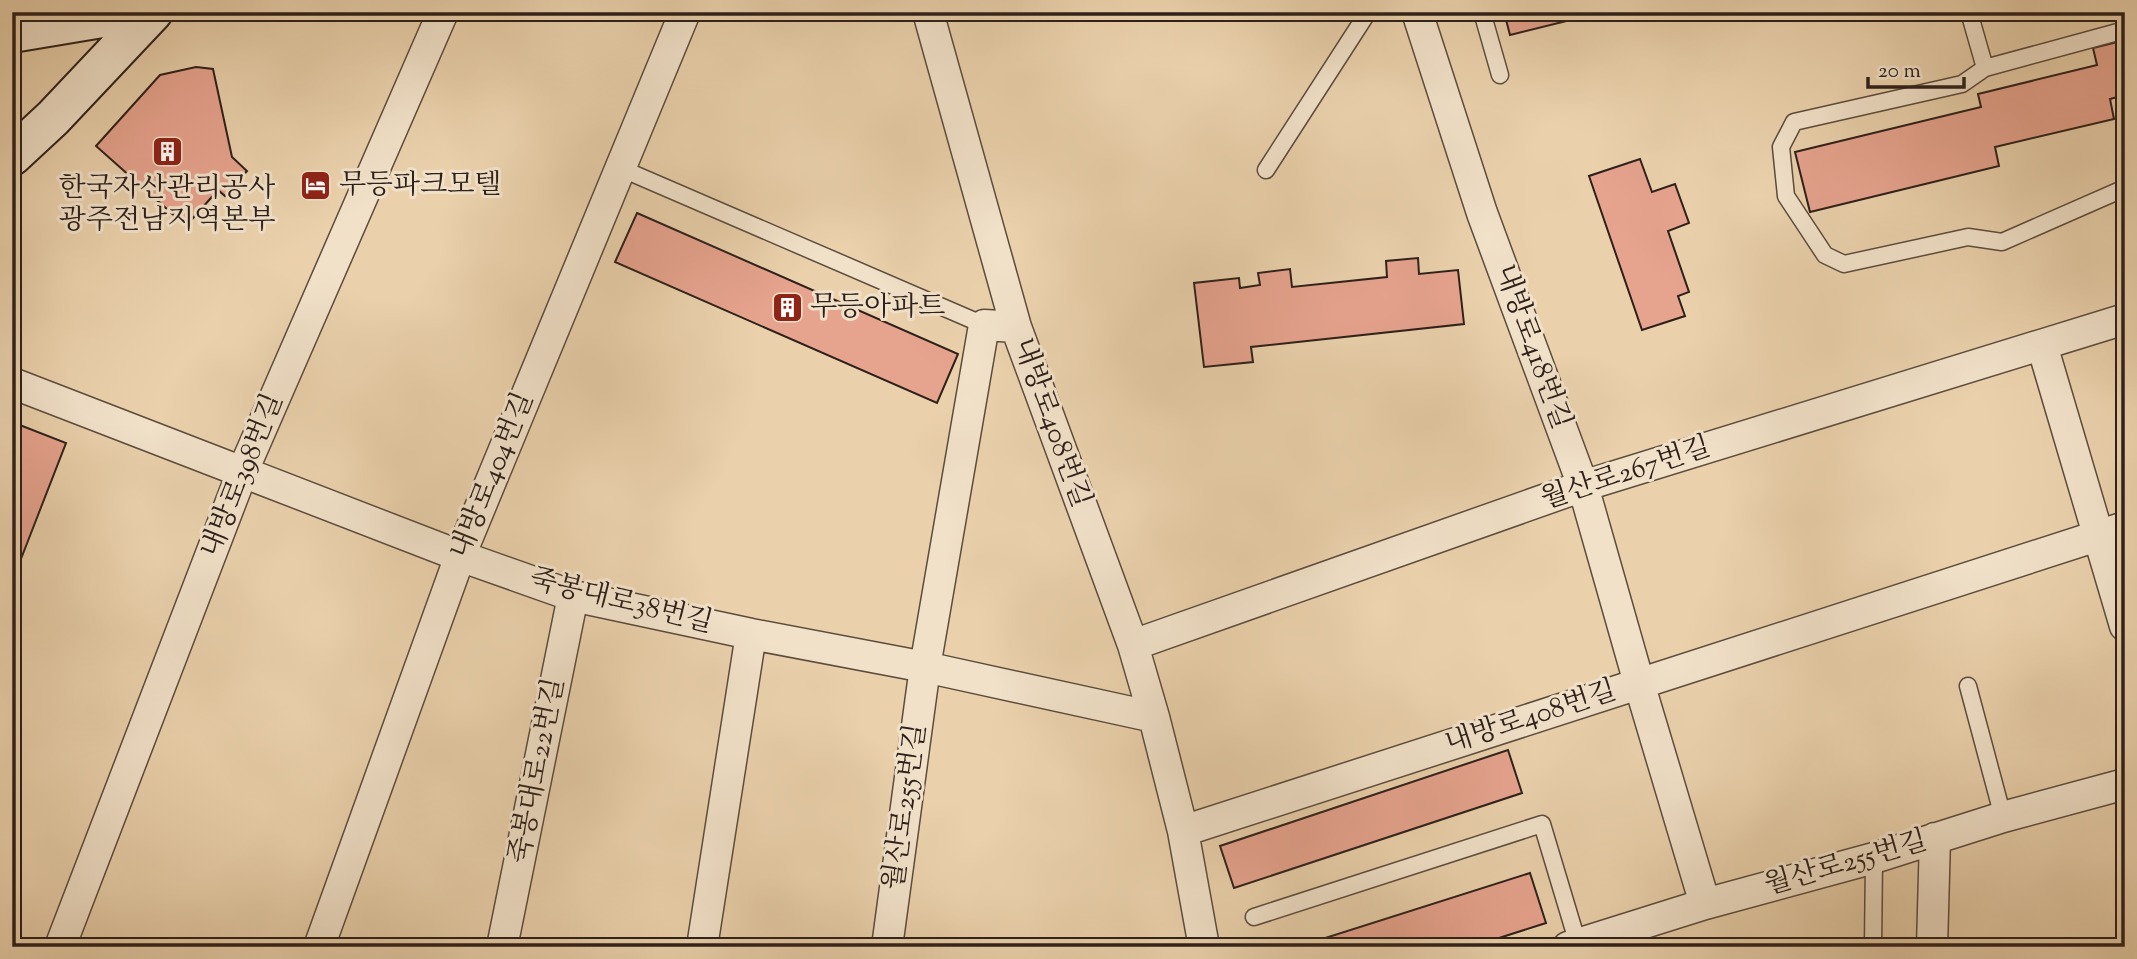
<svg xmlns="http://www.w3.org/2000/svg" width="2137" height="959" font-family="'Sorts Mill Goudy','Noto Serif KR',serif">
  <rect width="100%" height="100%" fill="#ead1ac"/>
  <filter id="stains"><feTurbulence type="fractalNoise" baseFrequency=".00286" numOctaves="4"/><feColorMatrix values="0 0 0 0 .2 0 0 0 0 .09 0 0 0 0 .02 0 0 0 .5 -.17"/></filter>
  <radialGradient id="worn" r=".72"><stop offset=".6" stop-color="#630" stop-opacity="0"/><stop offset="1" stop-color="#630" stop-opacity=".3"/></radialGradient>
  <path fill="#e6a38e" stroke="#2d201a" stroke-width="2" d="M1504,12H1603L1510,35Z
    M2125,40V95L2110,99L2114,119L1995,147L1999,166L1810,212L1795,152L1981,107L1978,94L2097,65L2093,48Z
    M196,67L213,69L232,157L247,171L225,196L218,190L186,226L96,146L160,75Z
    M1640,159L1652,192L1675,184L1689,223L1668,231L1689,292L1678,296L1685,316L1642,330L1589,176Z
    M637,213L958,354L937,403L615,262Z
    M1418,258L1419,274L1458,270L1464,324L1251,347L1253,362L1204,367L1194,283L1239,278L1240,288L1260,285L1258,273L1290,269L1292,287L1387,277L1386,261Z
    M12,422L66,443L12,582Z
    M1508,750L1522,793L1234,888L1220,846Z
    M1530,873L1546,923L1471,947H1297Z"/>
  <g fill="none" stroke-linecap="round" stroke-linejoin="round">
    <defs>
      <path id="lane" d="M1482,12L1500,75
        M1969,12L1985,68
        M2125,30L1985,68L1962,84L1794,122L1781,147L1786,196L1825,255L1844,264L1968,237L2002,242L2125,188
        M620,168L984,325
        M1266,170L1368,12
        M1968,686L2003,817
        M1254,917L1542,824L1578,944
        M1873,947L1874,858"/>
      <path id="street" d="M928,12L1016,327L1133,645L1154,717L1183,831L1204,947
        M1417,12L1482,213L1583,486L1639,683L1705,904
        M2042,345L2125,626
        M12,383L460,556L573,596L751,634L925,667L1154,717
        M1133,645L1583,486L2125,319
        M1183,831L2125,527
        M60,947L242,473L443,12
        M319,947L460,556L685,12
        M502,947L573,596
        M702,947L751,634
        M887,947L925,667L984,325L1016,327
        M1568,947L1705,904L1874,858L2003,817L2125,784
        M1932,947L1935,838"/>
      <path id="secondary" d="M12,33L138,12
        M12,156L53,118L153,12"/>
    </defs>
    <use href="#lane" stroke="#5c4c3e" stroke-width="19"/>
    <use href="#street" stroke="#5c4c3e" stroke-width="33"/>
    <use href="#secondary" stroke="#2d201a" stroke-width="42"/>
    <use href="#lane" stroke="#f1e1c9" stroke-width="16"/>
    <use href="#street" stroke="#f1e1c9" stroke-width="30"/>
    <use href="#secondary" stroke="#f1e1c9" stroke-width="38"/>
  </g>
  <defs>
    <symbol id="building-square" viewBox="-11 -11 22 22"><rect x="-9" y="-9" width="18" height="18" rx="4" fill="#8f2418" stroke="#f1e1c9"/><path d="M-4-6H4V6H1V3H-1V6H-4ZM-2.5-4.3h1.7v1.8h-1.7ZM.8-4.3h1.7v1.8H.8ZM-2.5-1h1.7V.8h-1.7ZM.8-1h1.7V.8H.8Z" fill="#fff"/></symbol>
    <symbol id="hotel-square" viewBox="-11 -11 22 22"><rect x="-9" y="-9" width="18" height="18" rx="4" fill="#8f2418" stroke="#f1e1c9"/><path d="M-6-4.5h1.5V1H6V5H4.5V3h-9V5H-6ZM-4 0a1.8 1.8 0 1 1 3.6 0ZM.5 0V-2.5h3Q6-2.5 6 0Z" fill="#fff"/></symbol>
  </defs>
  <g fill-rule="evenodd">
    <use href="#building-square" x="150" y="134" width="35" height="35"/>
    <use href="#hotel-square" x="298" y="168" width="35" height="35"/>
    <use href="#building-square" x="770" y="290" width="35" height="35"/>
  </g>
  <g text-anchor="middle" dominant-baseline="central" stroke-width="6" stroke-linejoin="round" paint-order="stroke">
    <g font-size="28" fill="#2d201a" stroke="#f1e1c9" text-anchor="start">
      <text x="339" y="186">무등파크모텔</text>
      <text x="167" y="189" text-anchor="middle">한국자산관리공사<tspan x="167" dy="32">광주전남지역본부</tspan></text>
      <text x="810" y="308">무등아파트</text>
    </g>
    <g font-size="28" fill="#2d201a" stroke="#f1e1c9">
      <text transform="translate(1532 347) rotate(70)">내방로418번길</text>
      <text transform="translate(1051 423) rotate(70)">내방로408번길</text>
      <text transform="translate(1626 474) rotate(-18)">월산로267번길</text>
      <text transform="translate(243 476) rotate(-68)">내방로398번길</text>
      <text transform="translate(493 476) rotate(-68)">내방로404번길</text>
      <text transform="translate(621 602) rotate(14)">죽봉대로38번길</text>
      <text transform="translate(1531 718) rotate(-18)">내방로408번길</text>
      <text transform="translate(538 771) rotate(-79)">죽봉대로22번길</text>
      <text transform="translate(906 807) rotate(-82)">월산로255번길</text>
      <text transform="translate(1846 864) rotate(-16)">월산로255번길</text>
    </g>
  </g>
  <rect width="2137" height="959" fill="none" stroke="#ead1ac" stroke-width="42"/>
  <rect x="14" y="14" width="2109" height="931" fill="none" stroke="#2d201a" stroke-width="3.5"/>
  <rect x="21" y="21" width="2095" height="917" fill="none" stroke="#2d201a" stroke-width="2"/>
  <path d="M1868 77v10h96v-10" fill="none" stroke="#2d201a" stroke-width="3.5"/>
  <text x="1878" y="77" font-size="21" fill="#2d201a" stroke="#f1e1c9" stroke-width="5" paint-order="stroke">20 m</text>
  <rect width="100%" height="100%" filter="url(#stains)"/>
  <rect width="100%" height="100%" fill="url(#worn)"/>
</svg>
